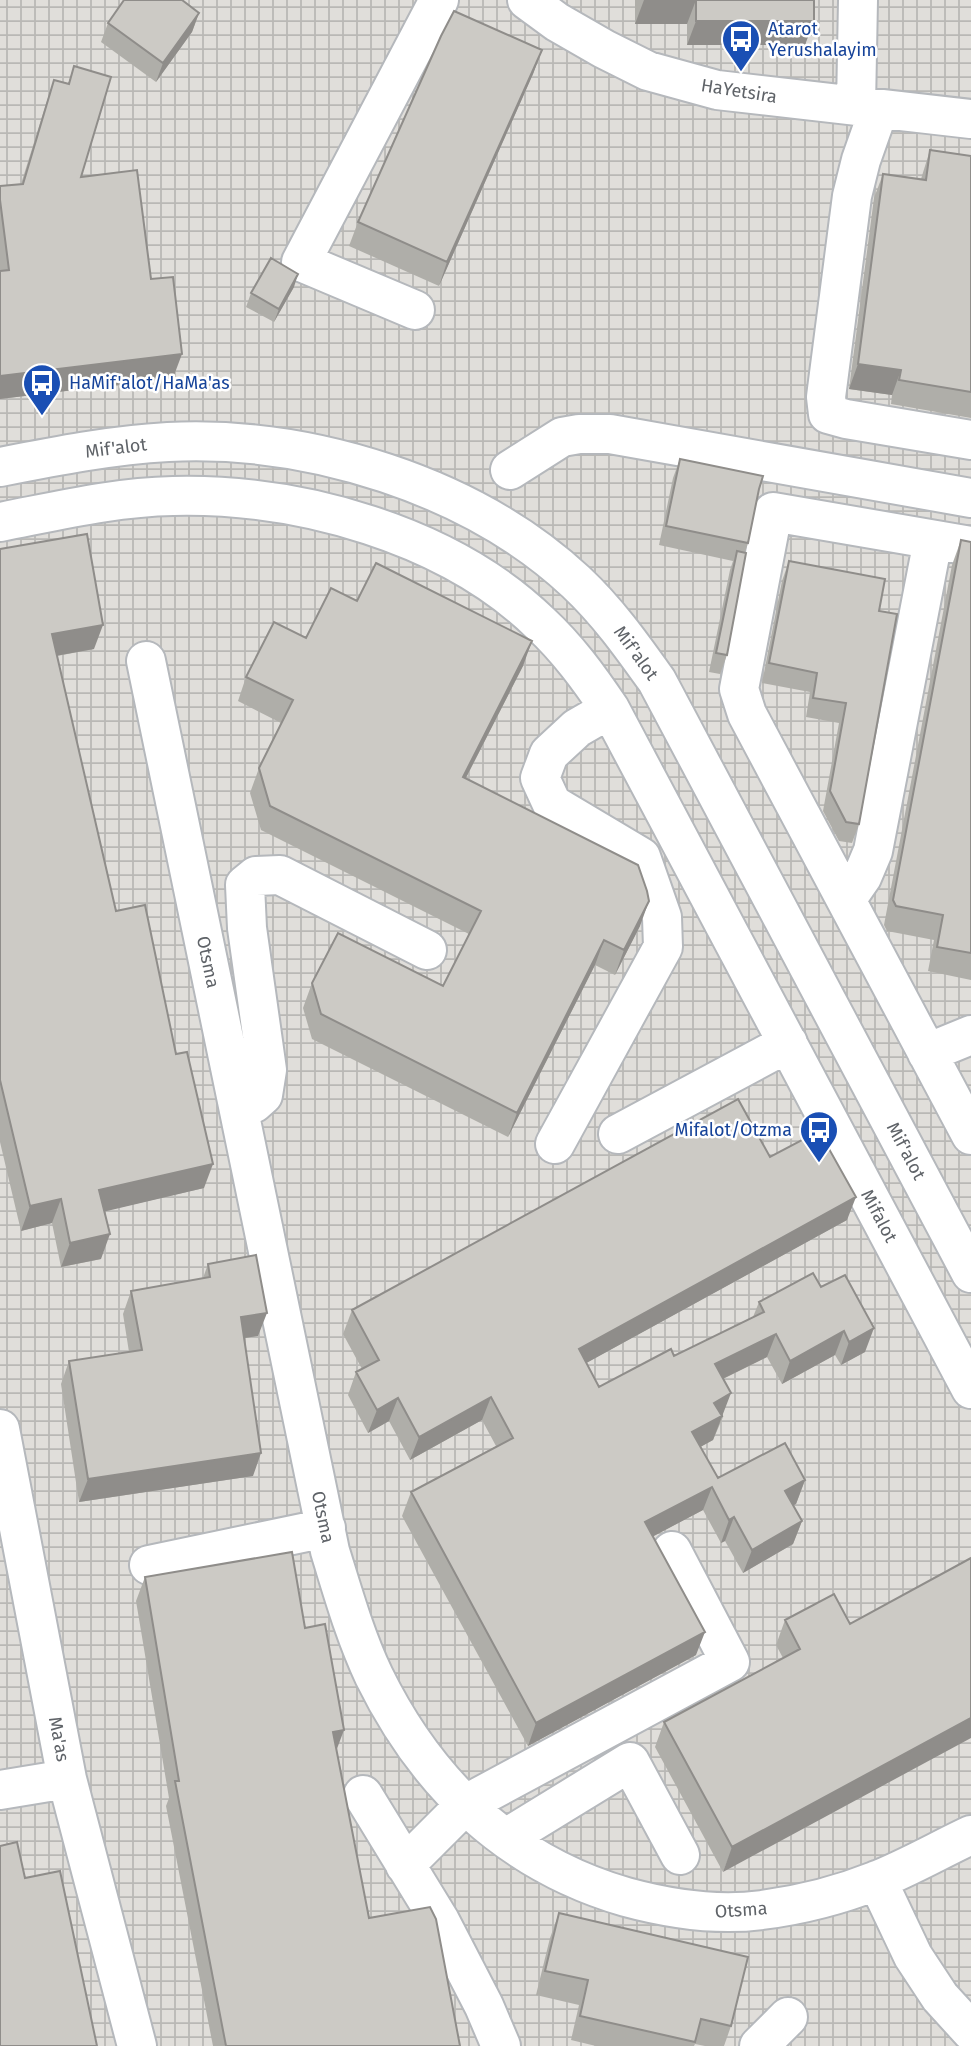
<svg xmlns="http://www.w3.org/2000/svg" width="971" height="2046" font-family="'Fira Sans',sans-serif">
  <defs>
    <pattern id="industrial-grid" width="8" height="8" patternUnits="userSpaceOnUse" patternTransform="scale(1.75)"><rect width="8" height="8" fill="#e0deda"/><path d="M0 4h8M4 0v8" fill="none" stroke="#b9b8b5"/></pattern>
  </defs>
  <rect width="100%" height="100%" fill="#f1efe8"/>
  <path fill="url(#industrial-grid)" d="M0,0H971V2046H0Z"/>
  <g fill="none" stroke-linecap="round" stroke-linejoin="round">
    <defs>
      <path id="minor" d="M527,0L557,22L604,49L648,71L717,90L971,119
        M856,106L858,0
        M879,109L861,160L852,196L826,397L828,414L846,419L971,440
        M415,310L301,262L439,0
        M0,467C56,456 112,445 168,442C309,435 472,485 576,582C608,612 632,646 657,681L971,1273
        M510,470L562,437L579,434H610L971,498
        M0,522C57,511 115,497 173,496C299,493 448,534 540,623C568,649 589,678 610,709L971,1389
        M971,546L773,512L739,689L747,714L971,1135
        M146,661L330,1551C343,1593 355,1636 374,1676C427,1784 509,1863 626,1897C670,1909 716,1916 762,1910C800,1905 840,1895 875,1881C908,1868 939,1850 971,1835
        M846,900L862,877L873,851L933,540
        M927,1053L971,1035
        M239,1109L254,1103L263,1095L267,1070L247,928L245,885L256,876L280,875L427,950
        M618,1134L788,1043
        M555,1144L663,947L662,917L641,857L552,804L540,778L549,754L577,728L610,709
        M0,1429L67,1779L137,2046
        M149,1565L326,1528
        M0,1790L67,1779
        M363,1795L440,1921L484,2006L501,2046
        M506,1838L630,1762L680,1855
        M405,1865L466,1804L730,1662L672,1551
        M877,1880L913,1956L940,1997L971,2031
        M759,2046L788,2017"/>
    </defs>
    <use href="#minor" stroke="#b5b8bc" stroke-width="42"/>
    <use href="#minor" stroke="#fff" stroke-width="38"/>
  </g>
  <path fill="#afaea9" d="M635,0H814L805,45H687V24H635Z
    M199,13L192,32L156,82L101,42L108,23Z
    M542,50L533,74L439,286L349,246L358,222Z
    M74,66L81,177L151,279L173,378L0,399V186L21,184L46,104L54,80L68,84Z
    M930,150L971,156V418L891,404L892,395L849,389L874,198L883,174L921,179Z
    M294,287L274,322L246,307L251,293Z
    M680,459L759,489L748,543L745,552L727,655L720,674L709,672L730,570L733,561L659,545L673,478Z
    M961,540L971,542V980L928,971L934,940L887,931L884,925L952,565Z
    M0,549L94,649L57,656L116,911L204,1188L104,1211L101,1259L61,1267L52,1223L21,1231L0,1142Z
    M789,561L879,611L859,824L852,843L839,841L823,811L839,723L806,717L810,692L762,683L782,581Z
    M357,601L523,666L466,778L640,926L615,975L595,965L508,1137L312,1039L303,1008L312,983L443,986L469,934L261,830L250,793L259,768L281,723L238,701L246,677L306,638Z
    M770,1157L847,1220L586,1363L599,1387L674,1356L753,1317L759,1302L821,1287L865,1352L841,1365L835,1355L782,1384L767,1357L723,1379V1417L713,1440L700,1447L718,1478L805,1480L796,1504L793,1505L802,1521L793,1544L743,1573L725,1541L721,1543L703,1510L653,1536L696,1655L528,1746L402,1516L411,1492L496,1446L482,1420L410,1460L389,1421L368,1433L348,1395L356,1372L362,1369L343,1334L352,1310Z
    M208,1264L258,1336L244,1338L253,1476L79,1502L61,1384L69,1361L129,1352L123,1314L131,1291L203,1278Z
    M145,1577L305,1628L336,1749L369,1918L460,2046H213L166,1806L169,1798L136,1601Z
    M834,1594L723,1872L655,1747L664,1722L783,1658L776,1645L785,1620Z
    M559,1913L731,2026L724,2046H705L695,2044L694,2046H596L571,2040L579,2005L536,1995L550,1938Z"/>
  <path fill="#8f8d8a" d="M644,0H696L687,24H635Z
    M199,13L192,32L156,82L163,63Z
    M696,21H814L805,45H687Z
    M542,50L533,74L439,286L447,262Z
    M298,274L294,287L274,322L279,309Z
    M182,354L173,378L0,399V376Z
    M858,364L901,370L892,395L849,389Z
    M103,625L94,649L44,658L52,634Z
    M532,641L523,666L454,801L463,777Z
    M649,901L640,926L615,975L624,950Z
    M604,940L595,965L508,1137L517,1113Z
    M213,1164L204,1188L90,1215L99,1190Z
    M856,1197L847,1220L570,1372L579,1349Z
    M61,1199L52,1223L21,1231L30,1206Z
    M110,1234L101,1259L61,1267L70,1243Z
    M267,1313L258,1336L232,1340L241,1317Z
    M874,1328L865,1352L841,1365L849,1342Z
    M844,1331L835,1355L782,1384L790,1361Z
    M776,1334L767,1357L706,1387L715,1364Z
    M731,1393L713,1440L684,1456L692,1432L714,1403Z
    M491,1397L482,1420L410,1460L419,1437Z
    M398,1398L389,1421L368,1433L377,1410Z
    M261,1453L253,1476L79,1502L88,1479Z
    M805,1480L796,1504L776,1514L785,1491Z
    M712,1487L703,1510L637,1545L645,1522Z
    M734,1517L725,1541L721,1543L729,1520Z
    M802,1521L793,1544L743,1573L752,1550Z
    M705,1632L696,1655L528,1746L536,1723Z
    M971,1718V1738L723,1872L732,1847Z
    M344,1730L335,1754L333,1732Z"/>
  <path fill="#cccac5" stroke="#8f8d8a" stroke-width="2" d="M124,0H182L199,13L163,63L108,23Z
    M696,0H814V21H696Z
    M454,11L542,50L447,262L358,222L441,36Z
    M74,66L111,77L81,177L137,170L151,279L173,277L182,354L0,376V271L9,270L0,200V186L23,184L54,80L69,84Z
    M930,150L971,156V392L899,380L901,370L858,364L883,174L926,180Z
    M271,258L298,274L279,309L251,293Z
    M680,459L763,476L759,489L748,543L666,526Z
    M87,534L103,625L52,634L116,911L145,905L176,1054L187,1052L213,1164L99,1190L110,1234L70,1243L61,1199L30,1206L0,1080V549Z
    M961,540L971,542V953L937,947L943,915L896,906L893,900Z
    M737,551L746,553L727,655L716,653Z
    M789,561L885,579L879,611L897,614L859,824L846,822L830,791L846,703L813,698L817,673L769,663Z
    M376,563L532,641L463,777L638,865L647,891L649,901L624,950L604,940L517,1113L321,1014L312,983L338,933L443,986L481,911L270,806L259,768L293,700L246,677L274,622L306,638L331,588L357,601Z
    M738,1099L770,1157L819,1131L856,1197L579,1349L599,1387L671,1349L674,1356L764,1312L759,1302L813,1273L821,1287L845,1275L874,1328L849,1342L844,1331L790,1361L776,1334L715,1364L731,1393L714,1403L722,1416L692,1432L718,1478L785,1443L805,1480L785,1491L802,1521L752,1550L734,1517L729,1520L712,1487L645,1522L705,1632L536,1723L411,1492L513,1438L491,1397L419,1437L398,1398L377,1410L356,1372L379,1360L352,1310Z
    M256,1255L267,1313L241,1317L261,1453L88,1479L69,1361L142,1350L131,1291L210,1277L208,1264Z
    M292,1552L305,1628L325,1624L344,1730L333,1732L369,1918L430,1907L436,1919L460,2046H226L175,1781H179L145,1577Z
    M971,1558V1718L732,1847L664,1722L800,1649L785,1620L834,1594L850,1624Z
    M17,1842L25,1878L60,1871L97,2046H0V1846Z
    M559,1913L748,1957L731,2026L701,2019L695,2042L580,2016L588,1980L545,1971Z"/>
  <defs>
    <symbol id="bus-pin" viewBox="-11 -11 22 30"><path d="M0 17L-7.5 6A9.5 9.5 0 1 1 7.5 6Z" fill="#1a4fb4" stroke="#fff"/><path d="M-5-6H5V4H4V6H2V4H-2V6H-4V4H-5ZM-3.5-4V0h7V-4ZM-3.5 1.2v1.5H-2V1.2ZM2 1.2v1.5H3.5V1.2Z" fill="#fff"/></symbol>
  </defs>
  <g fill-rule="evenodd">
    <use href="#bus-pin" x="719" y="17" width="44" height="60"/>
    <use href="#bus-pin" x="20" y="361" width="44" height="60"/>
    <use href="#bus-pin" x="797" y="1108" width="44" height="60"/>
  </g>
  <g text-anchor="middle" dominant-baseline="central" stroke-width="5" stroke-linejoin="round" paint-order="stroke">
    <g font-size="18" fill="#164399" stroke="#fff" text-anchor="start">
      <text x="768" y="29">Atarot<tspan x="768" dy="21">Yerushalayim</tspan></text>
      <text x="69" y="383">HaMif'alot/HaMa'as</text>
      <text x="792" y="1130" text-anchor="end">Mifalot/Otzma</text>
    </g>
    <g font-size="18" fill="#5f6368" stroke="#fff">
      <text transform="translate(739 91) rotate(9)">HaYetsira</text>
      <text transform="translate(116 448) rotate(-7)">Mif'alot</text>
      <text transform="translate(636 653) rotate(54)">Mif'alot</text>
      <text transform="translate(208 962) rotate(78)">Otsma</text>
      <text transform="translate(906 1151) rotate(62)">Mif'alot</text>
      <text transform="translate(879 1216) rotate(62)">Mifalot</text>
      <text transform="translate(323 1517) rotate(78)">Otsma</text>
      <text transform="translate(59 1739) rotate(79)">Ma'as</text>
      <text transform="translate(741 1910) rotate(-4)">Otsma</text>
    </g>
  </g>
</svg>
